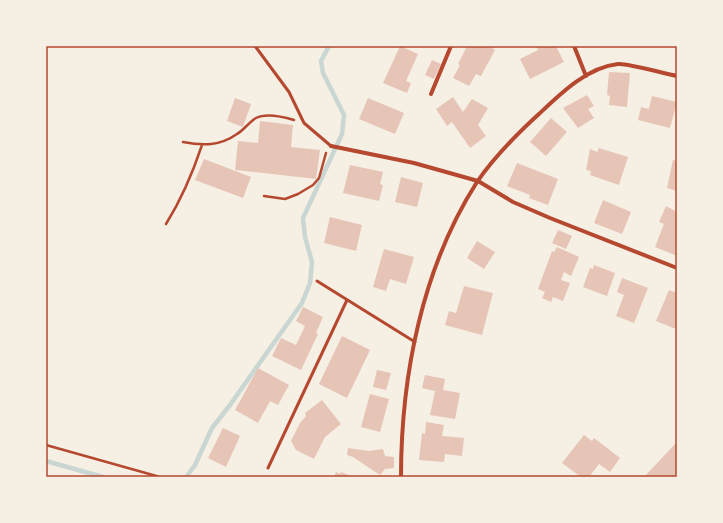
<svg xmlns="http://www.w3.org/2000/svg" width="723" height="523" font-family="'Titillium Web',sans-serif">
  <rect width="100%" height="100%" fill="#f6efe4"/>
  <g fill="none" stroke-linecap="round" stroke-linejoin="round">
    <path stroke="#c9d6d2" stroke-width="4.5" d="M46,461L103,477
      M186,477L195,465L212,428L230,405L302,303L310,283L312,262L305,237L303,218L342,134L344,115L323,73L321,61L329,46"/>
  </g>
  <path fill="#e6c5b7" d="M400,46L418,54L406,81L411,83L407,93L383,83Z
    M467,46H494L493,49L495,50L481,76L476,74L469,86L453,78L460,65L458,64Z
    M536,46H556L564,62L530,79L520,59L538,50Z
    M432,60L441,64L434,79L425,75Z
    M609,72L630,73L627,107L609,105L610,96L607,95Z
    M587,95L594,106L588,109L594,118L578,128L563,108Z
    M652,96L677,102L670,128L638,120L641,107L649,109Z
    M453,97L463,112L472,99L488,108L478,125L486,136L470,148L452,122L447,126L436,109Z
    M235,98L251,104L243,127L227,121Z
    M368,98L404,113L395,134L359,119Z
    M551,118L567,132L546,156L530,142Z
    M260,121L293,125L291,147L320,150L316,179L235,170L238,141L258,143Z
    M599,148L628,157L619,185L590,175L591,171L586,170L590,149L597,152Z
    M204,159L251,177L243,198L195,180Z
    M673,160L677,161V191L667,188Z
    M517,163L558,179L548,205L529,198L530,195L507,186Z
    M350,165L383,172L380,184L383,185L379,201L343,193Z
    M401,177L423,183L417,207L395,202Z
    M603,200L631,212L622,234L594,223Z
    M666,206L677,212V225L675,228L677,229V256L655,247L664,224L659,222Z
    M330,217L362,225L356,251L324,243Z
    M558,230L572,236L566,249L552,243Z
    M477,241L495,252L484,269L467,258Z
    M557,247L579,257L571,276L564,272L561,280L570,283L563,301L553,297L551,302L542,298L545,292L538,289L552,251L554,252Z
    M384,249L414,257L406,284L390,279L386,291L373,287Z
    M594,265L615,273L607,296L583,287L590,268L593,269Z
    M622,278L648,288L634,323L616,316L624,295L617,292Z
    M464,286L493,293L482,335L445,325L449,311L456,313Z
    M669,290L677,293L676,329L656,321Z
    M303,307L323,317L316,333L318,334L301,370L272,356L281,338L296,345L305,326L296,321Z
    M342,336L370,350L347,398L319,384Z
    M258,368L289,385L278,405L270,401L258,423L235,410Z
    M377,370L391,373L386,390L373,387Z
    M425,375L445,379L443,390L460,393L455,419L430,415L435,391L422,388Z
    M370,394L389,399L380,432L361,427Z
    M322,400L341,424L325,437L314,459L296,450L291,441L300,423L306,416L305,413Z
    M426,422L444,425L442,436L464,438L462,456L445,454L444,462L419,460L422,433L425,434Z
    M223,428L240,436L226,467L208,458Z
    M584,435L592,441L594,438L620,458L610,472L599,464L589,477H581L562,463Z
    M677,442V477H644Z
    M348,448L369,451L383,449L385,456L394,457V468L385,469L380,475L353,457L347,455Z
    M336,472L340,474L341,472L354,477H334Z"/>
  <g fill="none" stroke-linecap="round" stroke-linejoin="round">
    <path stroke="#b5482f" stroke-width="2.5" d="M183,142C203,146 220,146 237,134C244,130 249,122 256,118C266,113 284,117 294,120
      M264,196L285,199L298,194L313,185L319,178L326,153
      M166,224C181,200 193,172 202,145
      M46,445L160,477"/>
    <path stroke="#b5482f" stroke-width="3" d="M255,46L289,92L304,123L331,146
      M317,281L415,342
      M268,468L347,300"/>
    <path stroke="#b5482f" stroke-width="4" d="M574,46L586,76
      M431,94L451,46
      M331,146L414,163L478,181L513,202L550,218L677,268
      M401,477C401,376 422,268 477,182C494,157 518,133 540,113C561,93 588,67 618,64C628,63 665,74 677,76"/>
  </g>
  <rect width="723" height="523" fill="none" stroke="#f6efe4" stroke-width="94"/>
  <rect x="47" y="47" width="629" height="429" fill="none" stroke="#b5482f" stroke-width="1.5"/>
</svg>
